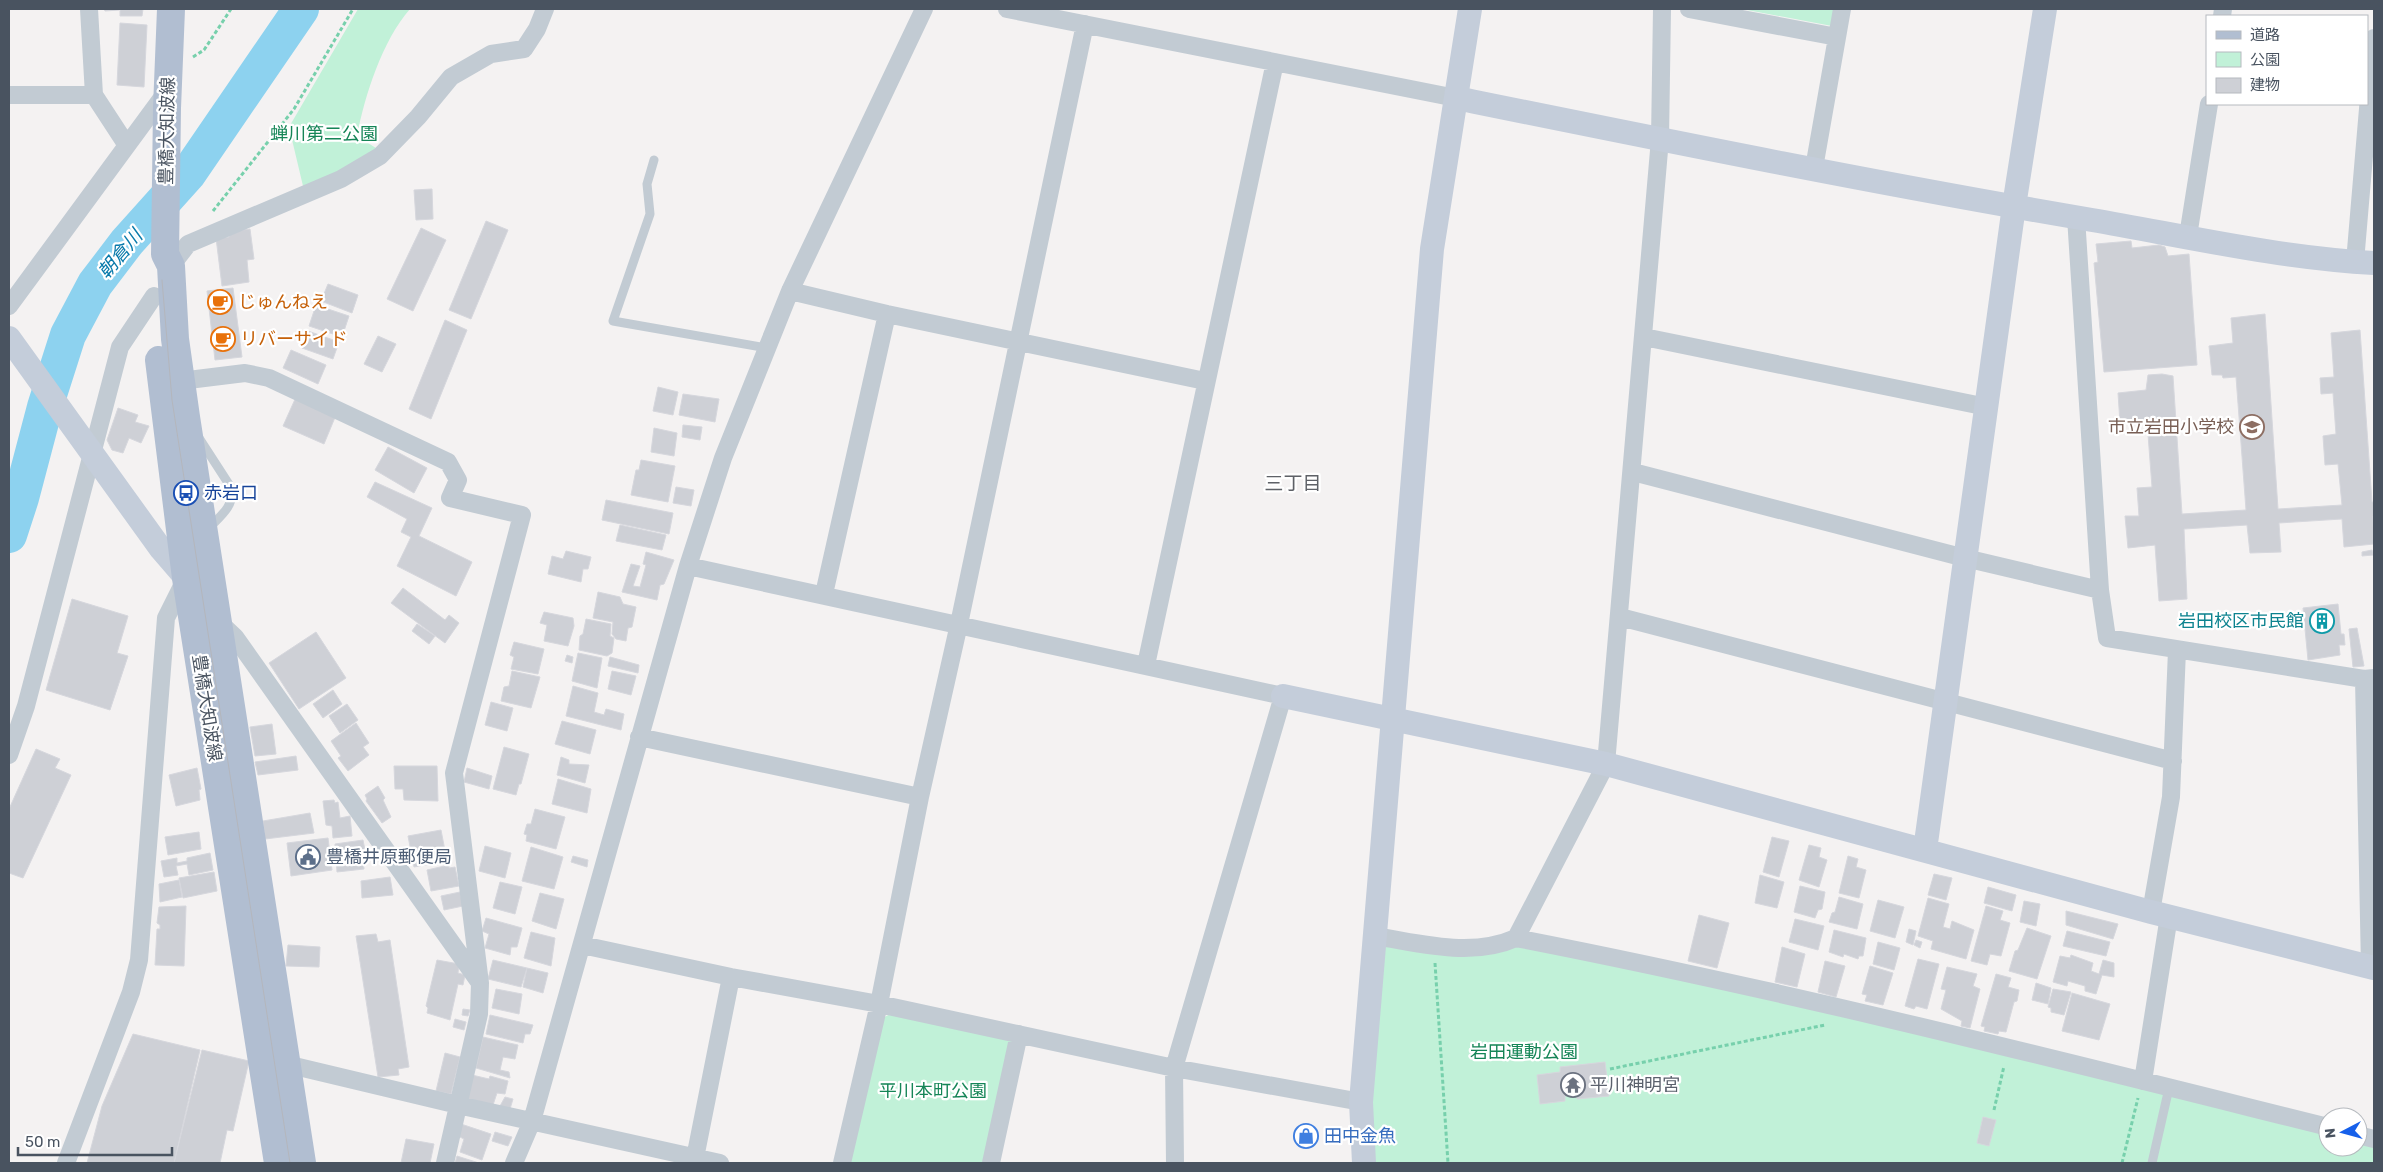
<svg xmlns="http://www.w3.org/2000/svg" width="2383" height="1172" font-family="Rubik,'Noto Sans JP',sans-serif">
  <rect width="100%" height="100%" fill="#f4f2f2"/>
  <path fill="#c1f1d8" d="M358,9H410C382,41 365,95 357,136L379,150L350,168L303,186L289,127Z
    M1742,9H1835L1832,26Z
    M1374,936L1450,949L1516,938L2328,1127V1147H2358V1135L2374,1139V1163H1364Z
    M896,1011L1019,1034L991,1163H843L875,1022Z"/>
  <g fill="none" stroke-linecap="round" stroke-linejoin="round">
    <path stroke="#8dd2ef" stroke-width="36" d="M9,535L21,498L45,407L68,335L95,284L127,242L188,174L301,9"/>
  </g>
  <path fill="#ced0d6" stroke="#d6d7dd" d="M104,9H119V10L105,11Z
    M120,9H143L142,16H120Z
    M120,23L147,25L144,87L117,85Z
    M432,189L433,219L416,220L414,190Z
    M486,221L508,230L471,319L449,310Z
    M421,228L446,240L413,311L387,299Z
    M250,229L254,259L247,260L249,282L222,286L216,238L229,237V232Z
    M2131,241L2132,248L2159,245L2165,247L2168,256L2189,254L2197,365L2104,372L2094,263L2098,262L2096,244Z
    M328,284L358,295L352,313L321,301Z
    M233,288L242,357L215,360L207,291Z
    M316,305L349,316L342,337L309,326Z
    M2265,314L2278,509L2342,505L2338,464L2325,465L2323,436L2336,434L2333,393L2321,394L2320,378L2334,377L2331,333L2360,330L2372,502H2374V516H2373L2374,544L2344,547L2342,519L2279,523L2281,552L2250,553L2247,525L2184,529L2187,599L2159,601L2155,545L2128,548L2125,516H2139L2137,488L2152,487L2147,421L2120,423L2118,393L2146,390L2148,375L2162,374L2173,376L2182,514L2246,510L2236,377L2223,378L2222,375H2212L2209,346L2233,343L2231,318Z
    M445,320L467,330L431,419L409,409Z
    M308,331L339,342L333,359L302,348Z
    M378,336L396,344L382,372L364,364Z
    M291,350L326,365L318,384L283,368Z
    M658,387L678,392L673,415L653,411Z
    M683,394L719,399L715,422L679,415Z
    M296,397L336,415L324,444L283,426Z
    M118,408L138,415L135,422L149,426L141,443L129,438L123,453L112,450L107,440Z
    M683,425L702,427L700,440L682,437Z
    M654,428L677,433L674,456L651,452Z
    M388,447L427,468L414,493L375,470Z
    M641,460L675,466L668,502L631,495L636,470H639Z
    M375,482L432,508L419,536L472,562L456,596L397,566L411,537L401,532L407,519L367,497Z
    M676,487L694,490L691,506L673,503Z
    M606,500L673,513L669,534L602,520Z
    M620,525L666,535L662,550L616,541Z
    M2372,550L2373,555L2362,556V552Z
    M566,551L591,557L588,569H583L581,582L548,574L552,556L563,559Z
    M646,552L674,560L664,584L660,585L657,600L622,592L631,564L640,566L633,586L640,587L646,565L643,564Z
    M403,588L445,620L449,615L459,623L445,643L391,603Z
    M598,592L620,597L623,604L636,607L632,627L628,628L626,641L616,639L612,634L613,622L593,618Z
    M72,599L128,616L117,653L128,656L110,710L46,690Z
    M2338,604L2341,634H2344L2345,645H2339L2340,655L2308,660L2303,608Z
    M544,612L573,618L574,626L568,646L544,641L547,625L540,623Z
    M586,619L611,624L610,636L614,638L612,653L607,656L579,650L580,636L583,634Z
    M417,624L435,636L429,644L412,631Z
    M2357,628L2364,666L2353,667L2349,629Z
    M316,632L346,678L299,709L269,663Z
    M514,642L544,649L538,674L511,669L514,657L510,655Z
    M578,653L602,658L597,688L572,681Z
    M567,655L573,657L572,663L565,661Z
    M610,657L639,665L638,673L608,666Z
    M512,671L540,677L531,708L501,701L504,687L509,686Z
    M612,671L636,676L631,695L608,689Z
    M573,686L598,693L594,712L604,715L606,709L624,714L621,730L566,716Z
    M333,690L342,704L323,718L313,704Z
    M491,702L513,708L507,731L485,725Z
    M347,704L358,720L340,733L329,716Z
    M562,721L596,730L590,754L555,744Z
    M356,723L369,743L363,747L369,755L348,771L338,758L341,756L331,741Z
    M272,724L276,754L255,756L250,727Z
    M504,747L529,754L521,784H519L516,795L493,789Z
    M36,749L60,759L55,768L71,775L23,878L9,873V809Z
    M296,756L298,770L258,775L255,762Z
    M561,757L569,760V764L589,765L585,783L557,775Z
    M394,766H437L438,801L404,800L403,789H395Z
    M197,768L201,789L199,790L200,800L176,806L169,775Z
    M467,768L492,776L489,789L464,782Z
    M558,779L591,789L587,813L552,804Z
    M378,786L385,798L383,800L391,817L382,823L366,801L367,799L365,795Z
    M334,800L335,803L338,802L340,818L350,816L352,836L333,838L332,826L326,825L323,801Z
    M535,809L565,817L556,849L526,841L527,835L524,834L527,824H531Z
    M310,813L314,833L265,839L263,821Z
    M441,830L447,861L414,867L408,836Z
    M199,832L201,849L168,855L165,837Z
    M1772,837L1789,841L1779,877L1763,872Z
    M328,838L332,870L291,876L287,843Z
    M363,840L366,855L363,857L364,869L337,872L335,844Z
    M1809,845L1821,848L1819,857L1827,860L1819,887L1799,880Z
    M485,846L511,853L505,878L479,871Z
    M531,847L563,857L554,889L522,881Z
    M210,853L213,870L189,875L187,864L176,866L178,875L164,877L161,861L177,858V863L187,861V858Z
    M573,856L588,860L587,867L571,862Z
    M1848,856L1858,859L1856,867L1866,870L1859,898L1839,893Z
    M449,865V868L455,867L459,886L431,891L427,870Z
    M214,872L217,891L183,898L179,878Z
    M1934,874L1952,878L1946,900L1928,895Z
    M1760,875L1784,882L1777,908L1755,903Z
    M390,877L393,895L362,898L361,881Z
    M179,880L182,897L160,902L159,884Z
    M500,882L522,887L515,914L493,908Z
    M1800,886L1825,892L1822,909L1818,910L1815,918L1794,912Z
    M1988,887L2016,895L2012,911L1984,903Z
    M460,892L463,906L444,910L441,896Z
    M540,893L564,899L556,929L532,921Z
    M1839,897L1863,904L1857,929L1829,922L1832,913L1835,912Z
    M1928,898L1949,904L1943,927L1950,929L1952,921L1974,930L1966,959L1931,949L1933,941L1918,936Z
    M1878,900L1904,907L1895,938L1870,931Z
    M2024,901L2040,904L2036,926L2020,922Z
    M186,906L184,966L155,965L157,929H160V925L157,923L159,907Z
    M1986,906L2003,911L2000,920L2010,923L2001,956L1990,954L1987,965L1971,961Z
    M2066,911L2118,924L2113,939L2066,925Z
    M1699,915L1729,923L1717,968L1688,961Z
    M486,918L522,928L517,947H511L510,955L485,948L489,934L482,931Z
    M1795,919L1824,926L1818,950L1789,942Z
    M2027,928L2051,936L2037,979L2009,971L2015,951L2018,950Z
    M1909,929L1916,931L1913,945L1906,942Z
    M1834,930L1866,938L1863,956H1859L1858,959L1844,954L1843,957L1829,952Z
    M2067,931L2110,942L2106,956L2063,946Z
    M531,932L555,938L551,966L524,958Z
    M376,934L378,942L390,940L409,1067L398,1069L399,1075L378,1077L356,936Z
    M1916,940L1922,942L1920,948L1914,945Z
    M1878,942L1900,948L1894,970L1873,964Z
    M288,945L320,947L319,967L286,966Z
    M1782,947L1805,954L1797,987L1775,982Z
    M2071,955L2093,963L2091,971L2099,974L2103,960L2114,963V977L2102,975L2096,994L2085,991V986L2068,981L2067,986L2053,982L2060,956L2070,958Z
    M1918,959L1939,964L1927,1009L1916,1006L1914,1009L1905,1006Z
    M437,960L459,964L458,973L465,975L463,985L458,984L450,1020L427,1013L428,1008L426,1006Z
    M493,960L527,968L521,987L488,979Z
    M1825,961L1845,966L1836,997L1818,992Z
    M1870,966L1893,973L1883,1005L1865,1001L1867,995L1862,994Z
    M1947,967L1977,974L1973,986L1980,989L1970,1028L1961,1026L1962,1021L1941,1009L1946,990L1941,989Z
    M527,968L548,973L543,993L523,987Z
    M1996,974L2011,978L2008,987L2019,990L2017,1001L2014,1002L2006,1032L1999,1031L1998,1034L1984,1031L1985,1027L1981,1026Z
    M2036,983L2051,988L2048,1004L2032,1000Z
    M496,989L522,994L519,1014L492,1008Z
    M2053,989L2071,992L2064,1015L2051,1012V1008L2048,1007Z
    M2072,993L2110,1004L2099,1040L2062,1031Z
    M463,1009L470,1010L468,1016L462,1015Z
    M490,1015L533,1025L530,1034H525L523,1043L486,1034Z
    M455,1019L466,1022L464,1030L453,1027Z
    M133,1034L200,1050L174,1163H87L102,1106Z
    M483,1037L518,1045L515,1059L503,1057L500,1070L509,1072L510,1078L476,1068Z
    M202,1050L249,1061L233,1131L227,1130L220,1163H174Z
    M445,1053L460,1057L451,1094L436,1091Z
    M1605,1062L1609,1096L1577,1099V1094L1565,1096V1101L1540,1104L1537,1075L1560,1072V1067Z
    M472,1075L489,1079L490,1076L508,1081L505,1094L497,1093L493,1105L466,1099Z
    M505,1097L513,1099L510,1109L500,1106Z
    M1983,1117L1996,1120L1989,1146L1977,1143Z
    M461,1124L491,1134L482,1160L460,1152L464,1139L458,1136Z
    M495,1132L512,1137L508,1146L492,1141Z
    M406,1139L434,1144L430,1163H401Z
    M457,1156L479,1163H455Z"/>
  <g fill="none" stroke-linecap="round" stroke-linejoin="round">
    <path stroke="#77d0ac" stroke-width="3" stroke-dasharray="4 2.5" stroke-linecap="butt" d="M193,57L204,50L231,9
      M213,211L294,109L353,9
      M1435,963L1448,1163
      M1610,1069L1825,1025
      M1994,1110L2004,1066
      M2122,1163L2138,1098"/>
    <path stroke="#c2cbd3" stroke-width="9" d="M654,160L647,184L650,214L613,321L767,348
      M199,438L232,489C234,507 219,517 208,529
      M2152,1163L2169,1088"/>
    <path stroke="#c2cbd3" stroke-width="18" d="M89,9L94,95L126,144
      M1007,9L1456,98
      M1689,9L1837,37
      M2222,16L2223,9
      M9,95H94
      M1814,168L1842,9
      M2076,217L2100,590L2107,638L2364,679L2374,678
      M2188,236L2209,104
      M2355,262L2374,38
      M171,266L188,244L341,179L380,156L418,117L451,77L491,54L524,49L537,29L545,9
      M790,291L887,314L1205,381
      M9,306L167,91
      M1644,337L1987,407
      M172,382L245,373L269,378L448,462L458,480L450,498L522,515L454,773L480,983L479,1014L445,1163
      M1633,472L1965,558L2100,590
      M688,566L1283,696L1174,1068L1175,1163
      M824,594L887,314
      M1620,617L2173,761
      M218,621L235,637L480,983
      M1146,665L1275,62
      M2364,679L2370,967
      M639,737L920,797
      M9,755L26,706L120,347L154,296
      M2151,912L2171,797L2177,650
      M1374,936C1421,943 1471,958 1516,938C1789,991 2059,1060 2328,1127
      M1516,938L1606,764L1660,139L1662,9
      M582,945L731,977L879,1004L1174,1068L1361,1102
      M286,1064L458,1105L720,1163
      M2143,1081L2169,916
      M2358,1135L2374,1139
      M66,1163L131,992L139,960L166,618L186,578
      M514,1163L532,1121L688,566L723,458L790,291L924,9
      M694,1163L731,977
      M842,1163L879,1004L920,797L959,624L1085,24
      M991,1163L1019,1034"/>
    <path stroke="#c4cdda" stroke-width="24" d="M1456,98C1668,141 1879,184 2092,220C2185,236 2279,258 2374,263
      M9,338L161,549L186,578
      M1283,696L1606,764L2151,912L2374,968
      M1925,850L2014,206L2045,9
      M1364,1163L1361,1102L1432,249L1470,9"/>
    <path stroke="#b1bed1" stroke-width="28" d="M171,9L167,108L165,254L171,266L175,339L186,417L302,1163
      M159,360L186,578L278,1163"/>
    <path stroke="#b4b6bc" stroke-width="1" d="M162,280L172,400L290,1163"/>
  </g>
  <defs>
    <symbol id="cafe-ring" viewBox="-11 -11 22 22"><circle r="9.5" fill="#fff" stroke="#e8710a" stroke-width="1.5"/><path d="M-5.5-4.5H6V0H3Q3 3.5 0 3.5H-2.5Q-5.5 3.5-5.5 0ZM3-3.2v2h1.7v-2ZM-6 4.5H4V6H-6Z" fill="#e8710a"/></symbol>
    <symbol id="school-ring" viewBox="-11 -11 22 22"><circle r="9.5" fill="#fff" stroke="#8d6e63" stroke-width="1.5"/><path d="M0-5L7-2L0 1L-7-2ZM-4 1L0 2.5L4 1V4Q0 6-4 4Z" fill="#8d6e63"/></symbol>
    <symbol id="bus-ring" viewBox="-11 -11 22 22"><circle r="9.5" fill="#fff" stroke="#1a4fb4" stroke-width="1.5"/><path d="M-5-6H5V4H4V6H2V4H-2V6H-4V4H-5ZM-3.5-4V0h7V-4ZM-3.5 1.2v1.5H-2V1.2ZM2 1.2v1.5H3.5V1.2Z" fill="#1a4fb4"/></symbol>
    <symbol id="building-ring" viewBox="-11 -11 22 22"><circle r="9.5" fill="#fff" stroke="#0f9aa8" stroke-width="1.5"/><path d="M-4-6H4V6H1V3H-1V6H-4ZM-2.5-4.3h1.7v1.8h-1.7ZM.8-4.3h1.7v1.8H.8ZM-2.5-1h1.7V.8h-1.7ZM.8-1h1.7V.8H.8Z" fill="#0f9aa8"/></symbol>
    <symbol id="civic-ring" viewBox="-11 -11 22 22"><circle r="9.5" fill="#fff" stroke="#5c6f8a" stroke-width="1.5"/><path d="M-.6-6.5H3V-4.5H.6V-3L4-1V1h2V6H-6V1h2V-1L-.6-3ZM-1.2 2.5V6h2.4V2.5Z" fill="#5c6f8a"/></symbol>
    <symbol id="temple-ring" viewBox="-11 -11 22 22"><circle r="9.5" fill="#fff" stroke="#6b7280" stroke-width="1.5"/><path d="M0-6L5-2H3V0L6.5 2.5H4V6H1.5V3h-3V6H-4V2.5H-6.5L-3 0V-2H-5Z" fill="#6b7280"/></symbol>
    <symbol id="shop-ring" viewBox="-11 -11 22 22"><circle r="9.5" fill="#fff" stroke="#3f7fe0" stroke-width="1.5"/><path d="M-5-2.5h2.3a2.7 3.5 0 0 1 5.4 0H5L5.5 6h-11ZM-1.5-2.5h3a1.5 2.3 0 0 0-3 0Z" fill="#3f7fe0"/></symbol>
  </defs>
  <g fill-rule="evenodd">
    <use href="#cafe-ring" x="206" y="288" width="28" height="28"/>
    <use href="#cafe-ring" x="209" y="325" width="28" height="28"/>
    <use href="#school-ring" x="2238" y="413" width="28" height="28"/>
    <use href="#bus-ring" x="172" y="479" width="28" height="28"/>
    <use href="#building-ring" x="2308" y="607" width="28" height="28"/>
    <use href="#civic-ring" x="294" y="843" width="28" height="28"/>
    <use href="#temple-ring" x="1559" y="1071" width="28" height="28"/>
    <use href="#shop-ring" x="1292" y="1122" width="28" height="28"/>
  </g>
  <g text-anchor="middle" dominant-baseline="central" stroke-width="4.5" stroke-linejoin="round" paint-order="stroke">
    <g font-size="18" fill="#495360" stroke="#fff">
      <text transform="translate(167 131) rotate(-89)">豊橋大知波線</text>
      <text transform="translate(207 708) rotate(81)">豊橋大知波線</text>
    </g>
    <g font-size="18" fill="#158557" stroke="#fff">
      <text x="324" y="134">蝉川第二公園</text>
      <text x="1524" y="1052">岩田運動公園</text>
      <text x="933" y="1091">平川本町公園</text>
    </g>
    <g font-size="18" fill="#c56008" stroke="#fff" text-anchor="start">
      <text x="238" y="302">じゅんねえ</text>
      <text x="240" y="339">リバーサイド</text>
    </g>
    <g font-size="18" fill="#785e54" stroke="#fff" text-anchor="end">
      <text x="2234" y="427">市立岩田小学校</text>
    </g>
    <g font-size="18" fill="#164399" stroke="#fff" text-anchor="start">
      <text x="204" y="493">赤岩口</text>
    </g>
    <g font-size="18" fill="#0d838f" stroke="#fff" text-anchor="end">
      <text x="2304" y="621">岩田校区市民館</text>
    </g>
    <g font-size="18" fill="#4e5e75" stroke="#fff" text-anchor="start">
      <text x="326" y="857">豊橋井原郵便局</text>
    </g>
    <g font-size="18" fill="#5b616d" stroke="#fff" text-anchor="start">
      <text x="1590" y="1085">平川神明宮</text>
    </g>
    <g font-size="18" fill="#366cbe" stroke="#fff" text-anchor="start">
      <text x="1324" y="1136">田中金魚</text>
    </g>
    <g font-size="19" font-style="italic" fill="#097aab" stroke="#fff">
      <text transform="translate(120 254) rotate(-50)">朝倉川</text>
    </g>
    <g font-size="19" fill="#5e6167" stroke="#fff">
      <text x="1293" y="483">三丁目</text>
    </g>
  </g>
  <rect width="2383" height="1172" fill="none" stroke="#495360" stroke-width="20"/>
  <rect x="2206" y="15" width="162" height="90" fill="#ffffff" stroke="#b6babf"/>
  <rect x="2216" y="31" width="25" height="8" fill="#b1bed1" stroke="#b6babf"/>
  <text x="2250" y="40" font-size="15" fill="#495360">道路</text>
  <rect x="2216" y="52" width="25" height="15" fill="#c1f1d8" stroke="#b6babf"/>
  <text x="2250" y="65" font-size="15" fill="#495360">公園</text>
  <rect x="2216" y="78" width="25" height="15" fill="#ced0d6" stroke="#b6babf"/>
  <text x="2250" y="90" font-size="15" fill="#495360">建物</text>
  <g transform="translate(2343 1132) rotate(264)"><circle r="24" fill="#ffffff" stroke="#b6babf"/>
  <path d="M0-4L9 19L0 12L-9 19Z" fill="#1660ea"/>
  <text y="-8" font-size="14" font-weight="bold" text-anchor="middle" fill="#495360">N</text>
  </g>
  <path d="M18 1147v8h154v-8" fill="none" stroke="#495360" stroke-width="2.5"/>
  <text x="25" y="1147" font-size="15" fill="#495360" stroke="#ffffff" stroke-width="4" paint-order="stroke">50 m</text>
</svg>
